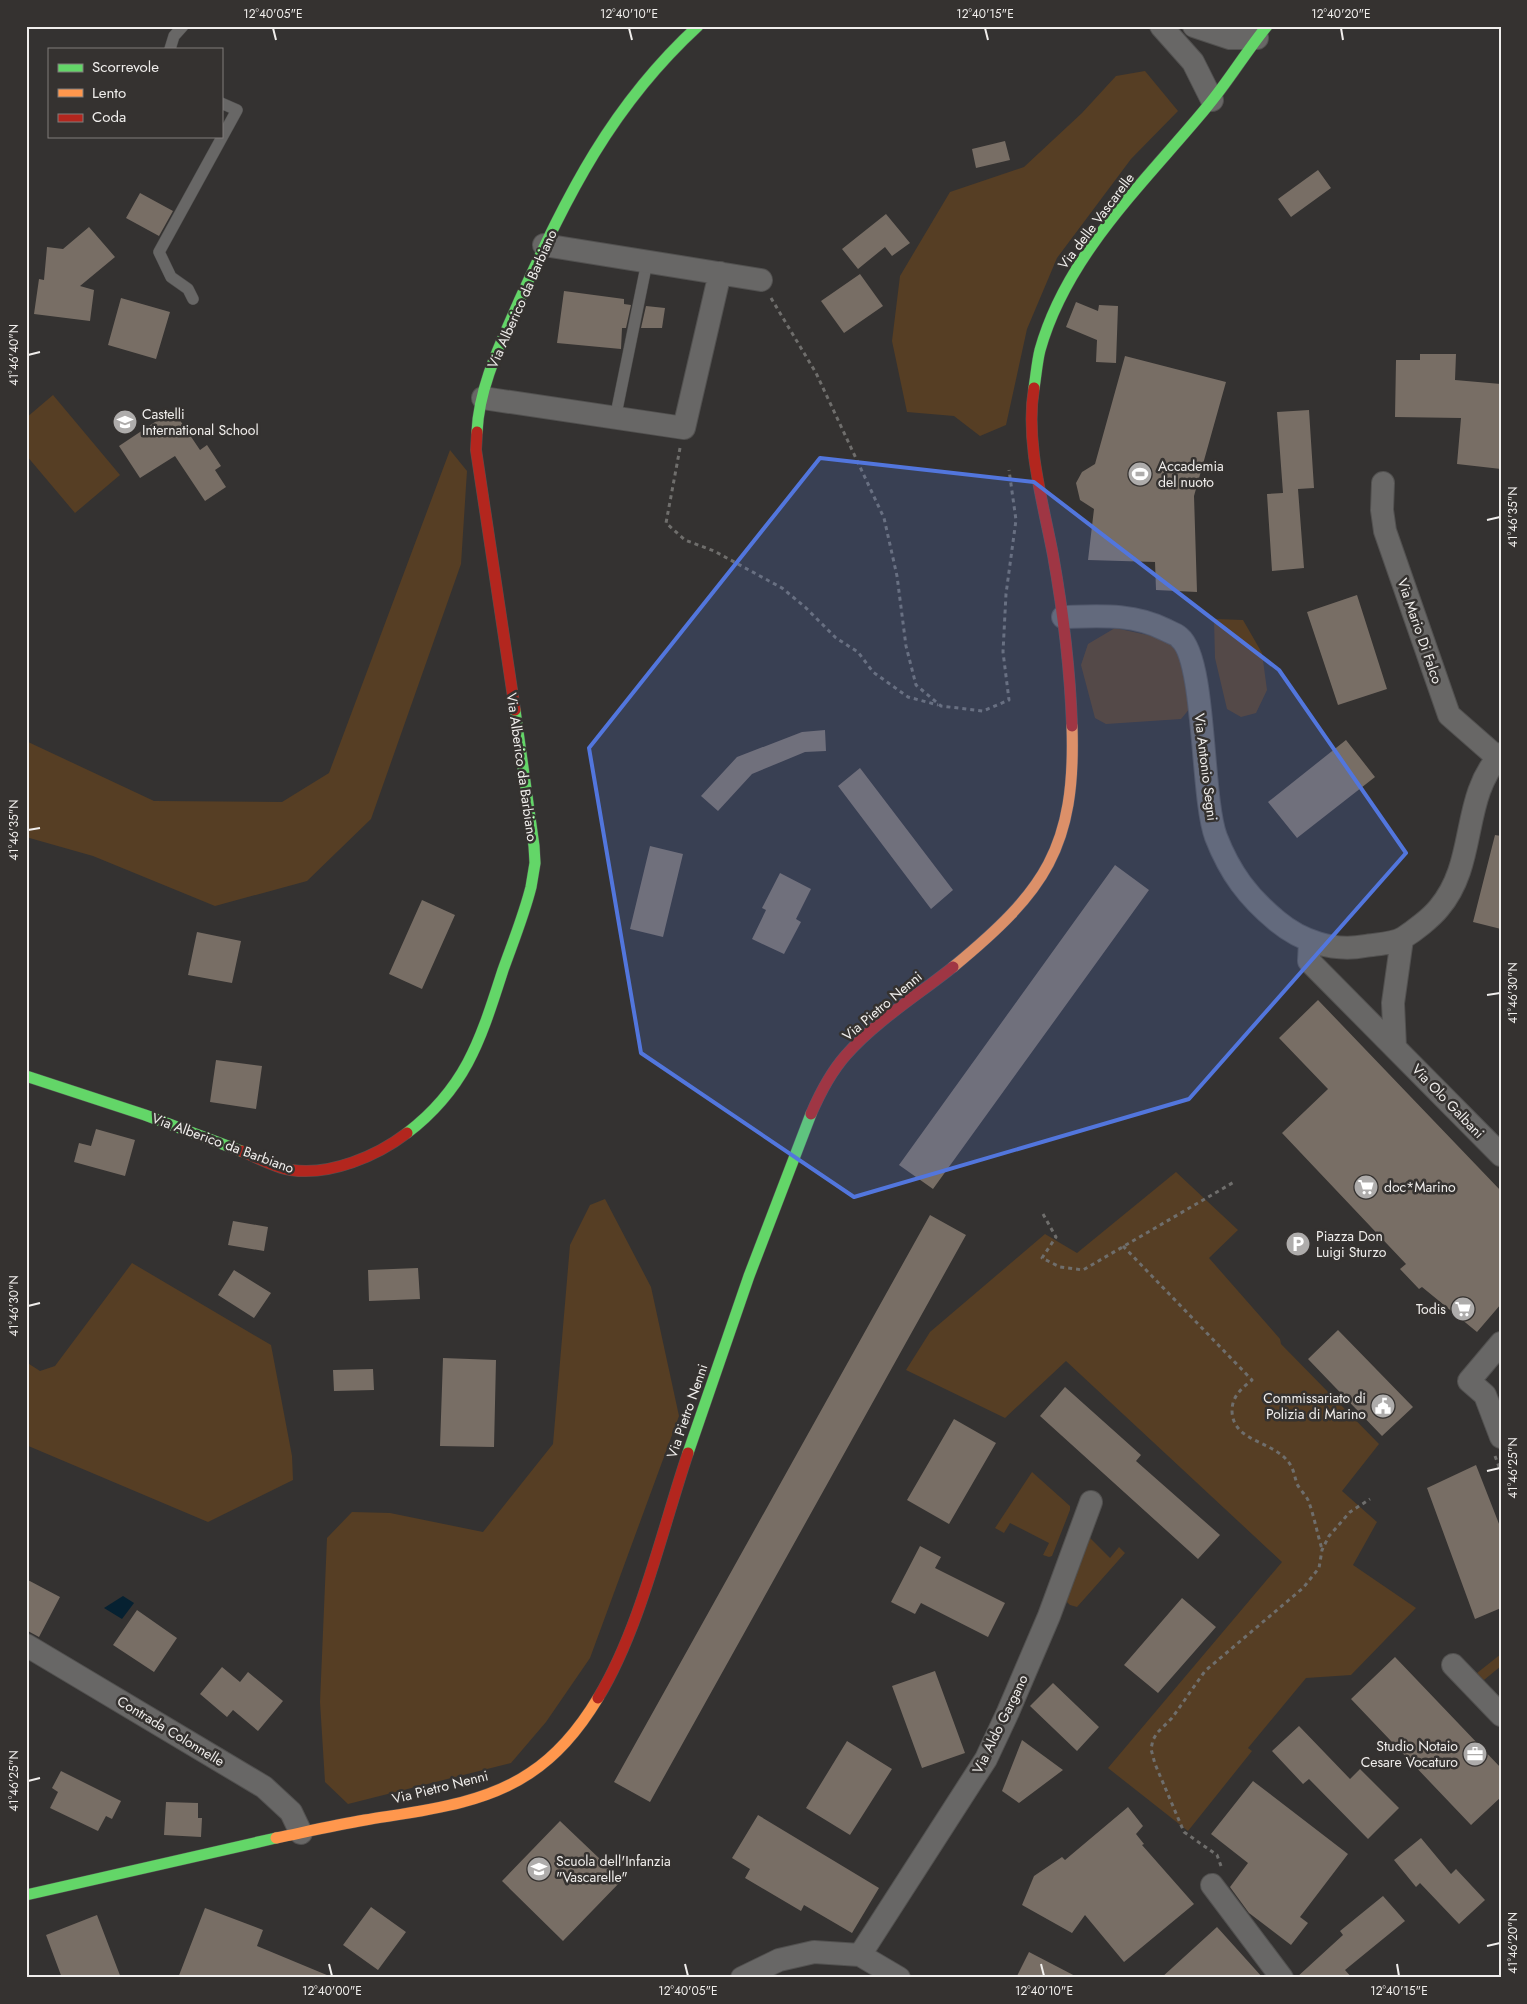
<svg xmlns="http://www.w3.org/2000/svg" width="1527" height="2004" font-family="Jost,sans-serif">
  <rect width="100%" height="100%" fill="#343231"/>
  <path fill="#563e24" d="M1145,71L1178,111L1131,159L1057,258L1027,329L1006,425L980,436L954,416L907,412L892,341L900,276L950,192L1024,167L1082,113L1116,76Z
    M53,395L120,475L75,513L26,455V418Z
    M450,450L467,471L461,564L371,819L307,881L215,906L93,856L26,837V741L154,801L282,802L329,773Z
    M1214,619L1243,620L1262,653L1267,690L1256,713L1241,717L1227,709L1215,658Z
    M1115,628L1166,639L1179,651L1191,707L1181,719L1106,724L1095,718L1081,665L1088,644Z
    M1176,1172L1238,1230L1209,1258L1280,1339L1281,1344L1379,1444L1342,1491L1377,1522L1353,1565L1416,1608L1351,1675L1306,1678L1248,1748L1252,1751L1188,1831L1108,1768L1282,1562L1066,1361L1005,1418L906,1370L930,1332L1045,1234L1077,1253Z
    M605,1199L651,1287L679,1416L590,1658L546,1722L511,1763L348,1804L325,1782L320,1702L327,1538L352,1512L390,1513L483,1532L553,1444L570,1245L590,1205Z
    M132,1263L271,1345L292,1456L293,1480L208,1522L26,1445V1362L40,1371L55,1366Z
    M1032,1472L1070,1506V1510L1052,1556L1049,1557L1043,1555L1049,1543L1010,1523L1004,1533L995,1528Z
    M1090,1538L1110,1558L1119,1547L1125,1553L1077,1607L1070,1605L1066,1601V1598Z
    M1501,1654V1666L1484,1680L1477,1673Z"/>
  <path fill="#062131" d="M123,1596L134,1603L122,1619L104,1608Z"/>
  <path fill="#786e65" d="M1005,141L1010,160L976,168L972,149Z
    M1318,170L1331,188L1291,217L1278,199Z
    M140,193L173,211L159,236L126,218Z
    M886,214L910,243L892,256L885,247L858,269L842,249Z
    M89,227L115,257L80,286L94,290L90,321L34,314L39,279L44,280L47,247L63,249Z
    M860,274L883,306L844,333L821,301Z
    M564,291L624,299V304L631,305L626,328H622L621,349L557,343Z
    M121,298L170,312L156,359L108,345Z
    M1076,302L1098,311L1099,305L1118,306L1116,363L1096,362L1097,340L1066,327Z
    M646,306L665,308L662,328H641Z
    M1420,354H1456L1455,380L1501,384V469L1457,464L1461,418L1395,417L1396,360H1420Z
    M1125,356L1226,382L1194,496L1197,592L1156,590L1155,562L1088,560L1094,509L1080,500L1076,483L1082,472L1095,464Z
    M173,410L200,450L207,445L221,466L215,470L226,487L205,501L175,456L140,478L119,446Z
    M1309,410L1314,488L1298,489L1304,568L1272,571L1267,494L1283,493L1277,412Z
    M1357,595L1387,689L1338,705L1307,612Z
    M825,730L826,751L805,752L752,774L718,811L701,796L737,757L802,732Z
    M1346,740L1375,777L1297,838L1268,802Z
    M860,768L953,890L931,909L838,786Z
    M1495,835L1501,836V929L1473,922Z
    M650,846L683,854L663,937L630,929Z
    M1115,865L1149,890L933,1189L899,1165Z
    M780,873L811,889L796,919L801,922L784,954L752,939L766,910L762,908Z
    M422,900L455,915L422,989L389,974Z
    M197,932L241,941L232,983L188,975Z
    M1318,1000L1501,1191V1304L1477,1332L1422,1287L1419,1289L1400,1269L1406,1264L1282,1133L1328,1089L1279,1038Z
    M216,1060L262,1066L256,1109L210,1102Z
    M96,1129L135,1140L125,1176L74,1162L79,1143L91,1146Z
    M930,1215L966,1235L650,1802L614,1782Z
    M233,1221L268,1227L264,1251L228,1245Z
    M418,1268L420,1299L369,1301L368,1270Z
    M234,1270L271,1293L254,1318L218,1295Z
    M1338,1330L1413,1407L1382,1436L1308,1359Z
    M443,1358L496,1360L494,1447L440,1446Z
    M373,1369L374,1390L334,1391L333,1370Z
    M1065,1387L1141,1455L1136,1461L1220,1535L1198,1559L1040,1416Z
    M954,1419L996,1443L949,1524L907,1500Z
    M1476,1465L1501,1529V1608L1475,1619L1427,1488Z
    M920,1546L941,1557L935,1568L1005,1603L988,1637L921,1603L915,1614L891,1602Z
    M26,1579L60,1597L39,1637L26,1630Z
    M1182,1598L1216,1627L1158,1693L1124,1665Z
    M137,1610L177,1638L154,1672L113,1645Z
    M1395,1657L1501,1768V1797L1471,1825L1351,1699Z
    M222,1667L240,1682L248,1672L283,1701L258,1731L233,1710L227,1717L200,1694Z
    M935,1671L965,1753L922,1768L892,1686Z
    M1053,1683L1099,1727L1077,1751L1030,1706Z
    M1299,1726L1350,1779L1360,1769L1399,1808L1368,1839L1309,1779L1303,1784L1272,1751Z
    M1022,1740L1063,1770L1019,1803L1002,1791Z
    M847,1741L892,1769L850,1835L806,1808Z
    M61,1771L121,1801L112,1819L106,1816L98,1831L50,1808L58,1792L52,1788Z
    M1253,1781L1348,1854L1300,1917L1308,1923L1291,1945L1249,1913L1230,1887L1248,1863L1211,1834Z
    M166,1802L198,1803V1818H202L201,1837L164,1835Z
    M1128,1807L1143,1826L1136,1834L1144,1844L1142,1845L1194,1904L1124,1962L1085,1915L1072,1933L1022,1905L1034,1876L1062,1857L1065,1860Z
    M758,1815L879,1888L852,1933L804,1905L801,1911L745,1878L750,1869L732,1858Z
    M560,1821L622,1880L563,1941L502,1881Z
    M1421,1838L1451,1874L1456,1869L1485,1900L1459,1924L1420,1883L1416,1887L1394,1860Z
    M1383,1896L1405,1921L1345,1970L1352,1978H1296L1343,1935L1340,1931Z
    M371,1907L406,1932L378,1970L343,1945Z
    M205,1908L263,1930L257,1946L334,1978H178Z
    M97,1915L121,1978H62L46,1935Z
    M1217,1927L1263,1978H1161Z
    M1029,1952L1079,1978H1016Z"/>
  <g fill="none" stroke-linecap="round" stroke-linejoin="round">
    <defs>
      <path id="lane" d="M170,49L174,36L183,26
        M193,299L188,289L171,277L159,252L237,110L221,103
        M615,419L647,262"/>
      <path id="street" d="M1161,26L1193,62L1212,100
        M1194,26L1230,38H1257
        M544,245L761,280
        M483,398L684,428L720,273
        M1383,483L1382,510L1385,531L1449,715L1498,758
        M1063,617C1099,616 1133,613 1166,630C1171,633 1177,634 1180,638C1206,660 1201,797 1216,837C1230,873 1248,897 1277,921C1301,941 1333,952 1365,946C1376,944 1393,944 1403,938C1414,931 1431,918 1439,908C1478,862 1460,798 1501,754
        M1310,942L1309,961L1501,1155
        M1395,1047L1393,1003L1402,939
        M1501,1343L1469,1381L1485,1395L1501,1437
        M26,1645L264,1787L291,1812L301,1833
        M1453,1665L1501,1715
        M1212,1885L1282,1978
        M860,1955L986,1759L1008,1712L1049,1616L1091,1502
        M742,1978L779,1960L814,1952L860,1955L899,1978"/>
      <path id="fast" d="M1034,388C1036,376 1037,362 1040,350C1067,254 1144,183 1206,108C1228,82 1245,53 1267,26
        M477,432C479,385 502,341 520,299C568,194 611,106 698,26
        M26,1076L145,1115L241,1151
        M407,1133C467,1087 481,1038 503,970C513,942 524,915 531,887L535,863L534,846L515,710
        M688,1453L749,1276L811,1114
        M26,1895L276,1838"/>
      <path id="slow" d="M953,967C1045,891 1076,848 1072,726
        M276,1838C305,1832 335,1825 365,1820C419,1811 483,1805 530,1773C559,1754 580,1728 598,1698"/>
      <path id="jam" d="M1034,388C1025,442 1043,502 1053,555C1063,611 1070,668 1072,726
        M477,432L476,450L515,710
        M811,1114C820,1093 831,1072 846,1055C876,1021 918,995 953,967
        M241,1151C257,1157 275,1168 291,1170C330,1176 377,1156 407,1133
        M598,1698C640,1629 662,1530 688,1453"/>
    </defs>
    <use href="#lane" stroke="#525150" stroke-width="12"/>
    <use href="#street" stroke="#525150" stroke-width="24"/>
    <use href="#fast" stroke="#525150" stroke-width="12"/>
    <use href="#slow" stroke="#525150" stroke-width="12"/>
    <use href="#jam" stroke="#525150" stroke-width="12"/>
    <path stroke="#6f6e6c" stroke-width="3" stroke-dasharray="4 4" stroke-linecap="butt" d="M771,298L816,373L884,518L897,576L906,646L916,685L941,706L983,711L1009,700L1003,652L1006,594L1016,520L1009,470
      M680,448L666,523L685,540L714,551L782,588L805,607L836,638L858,652L873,672L908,697L938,705
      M1043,1214L1056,1237L1042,1258L1060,1267L1083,1270L1234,1182
      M1123,1246L1252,1380C1242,1388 1232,1396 1232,1411C1233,1444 1277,1440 1291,1466C1294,1471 1295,1478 1297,1484C1300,1490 1305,1494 1308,1500C1314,1515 1317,1533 1322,1549
      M1495,1456L1501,1472
      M1221,1866L1217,1855L1184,1832L1155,1764L1151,1749L1153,1740L1157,1733L1172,1718L1205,1671L1303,1588L1319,1568L1322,1550L1329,1536L1350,1512L1370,1499"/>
    <use href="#lane" stroke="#686766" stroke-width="11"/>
    <use href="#street" stroke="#686766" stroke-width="22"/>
    <use href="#fast" stroke="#63d668" stroke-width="11"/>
    <use href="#slow" stroke="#ff974d" stroke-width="11"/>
    <use href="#jam" stroke="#b3261e" stroke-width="11"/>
  </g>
  <path fill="#5276dd" fill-opacity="0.2" stroke="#5276dd" stroke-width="4" stroke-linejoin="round" d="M820,458L1034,482L1279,670L1406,853L1189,1099L854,1197L641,1053L589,748Z"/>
  <path fill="none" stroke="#f0eeec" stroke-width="2" d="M273,28L276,40M629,28L632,40M985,28L988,40M1341,28L1343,40M28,355L40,352M1487,520L1500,517M28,830L40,828M1487,995L1500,993M28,1306L40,1303M1487,1471L1500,1468M28,1781L40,1778M1487,1946L1500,1943M329,1964L332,1976M685,1964L688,1976M1041,1964L1044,1976M1397,1964L1399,1976"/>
  <defs>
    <symbol id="school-disc" viewBox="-11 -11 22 22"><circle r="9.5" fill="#aeacab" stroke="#353230"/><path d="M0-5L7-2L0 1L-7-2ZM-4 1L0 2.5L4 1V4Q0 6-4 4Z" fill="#fff"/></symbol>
    <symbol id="stadium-disc" viewBox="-11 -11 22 22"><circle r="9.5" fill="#aeacab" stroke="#353230"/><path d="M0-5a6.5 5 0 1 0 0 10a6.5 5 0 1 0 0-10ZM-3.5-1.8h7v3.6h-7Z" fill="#fff"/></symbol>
    <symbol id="supermarket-disc" viewBox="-11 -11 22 22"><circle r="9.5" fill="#aeacab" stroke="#353230"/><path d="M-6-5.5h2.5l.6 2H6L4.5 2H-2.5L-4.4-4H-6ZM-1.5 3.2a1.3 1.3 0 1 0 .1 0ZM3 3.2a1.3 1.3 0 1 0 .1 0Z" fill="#fff"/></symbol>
    <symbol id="parking-disc" viewBox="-11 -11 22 22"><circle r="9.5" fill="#aeacab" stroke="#353230"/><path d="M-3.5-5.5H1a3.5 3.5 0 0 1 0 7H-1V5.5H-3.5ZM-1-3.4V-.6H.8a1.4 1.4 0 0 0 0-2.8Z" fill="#fff"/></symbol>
    <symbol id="civic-disc" viewBox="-11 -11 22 22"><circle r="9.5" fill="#aeacab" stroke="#353230"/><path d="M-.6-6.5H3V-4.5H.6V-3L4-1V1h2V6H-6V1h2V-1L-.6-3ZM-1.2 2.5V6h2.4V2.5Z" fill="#fff"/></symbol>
    <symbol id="office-disc" viewBox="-11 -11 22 22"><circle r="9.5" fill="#aeacab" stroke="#353230"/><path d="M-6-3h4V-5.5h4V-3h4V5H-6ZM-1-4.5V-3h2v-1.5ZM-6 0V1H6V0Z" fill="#fff"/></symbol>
  </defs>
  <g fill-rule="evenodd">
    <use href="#school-disc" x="111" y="408" width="28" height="28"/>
    <use href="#stadium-disc" x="1126" y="460" width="28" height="28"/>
    <use href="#supermarket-disc" x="1352" y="1173" width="28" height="28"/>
    <use href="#parking-disc" x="1284" y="1230" width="28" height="28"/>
    <use href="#supermarket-disc" x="1449" y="1295" width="28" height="28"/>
    <use href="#civic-disc" x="1369" y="1392" width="28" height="28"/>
    <use href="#office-disc" x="1461" y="1740" width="28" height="28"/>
    <use href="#school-disc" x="525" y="1855" width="28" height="28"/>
  </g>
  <g text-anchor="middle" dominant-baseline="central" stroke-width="5" stroke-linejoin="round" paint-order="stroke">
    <g font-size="14" fill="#f0eeec" stroke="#353230">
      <text transform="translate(1096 221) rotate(-53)">Via delle Vascarelle</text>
      <text transform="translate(522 299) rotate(-66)">Via Alberico da Barbiano</text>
      <text transform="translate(1420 631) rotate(71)">Via Mario Di Falco</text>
      <text transform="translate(522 767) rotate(82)">Via Alberico da Barbiano</text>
      <text transform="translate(1206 767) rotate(83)">Via Antonio Segni</text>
      <text transform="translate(882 1006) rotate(-40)">Via Pietro Nenni</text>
      <text transform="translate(1448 1101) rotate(46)">Via Olo Galbani</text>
      <text transform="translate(223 1143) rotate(20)">Via Alberico da Barbiano</text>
      <text transform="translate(687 1411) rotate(-71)">Via Pietro Nenni</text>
      <text transform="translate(1000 1724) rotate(-64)">Via Aldo Gargano</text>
      <text transform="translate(171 1731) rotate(31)">Contrada Colonnelle</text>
      <text transform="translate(440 1787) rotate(-14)">Via Pietro Nenni</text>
    </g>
    <g font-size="14" fill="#f0eeec" stroke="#353230" text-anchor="start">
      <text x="142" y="414">Castelli<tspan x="142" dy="16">International School</tspan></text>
      <text x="1158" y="466">Accademia<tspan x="1158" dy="16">del nuoto</tspan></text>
      <text x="1384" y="1187">doc*Marino</text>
      <text x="1316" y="1236">Piazza Don<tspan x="1316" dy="16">Luigi Sturzo</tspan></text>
      <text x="1446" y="1309" text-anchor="end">Todis</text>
      <text x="1366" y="1398" text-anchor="end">Commissariato di<tspan x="1366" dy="16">Polizia di Marino</tspan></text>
      <text x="1458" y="1746" text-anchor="end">Studio Notaio<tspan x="1458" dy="16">Cesare Vocaturo</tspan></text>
      <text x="556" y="1861">Scuola dell'Infanzia<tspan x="556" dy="16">"Vascarelle"</tspan></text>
    </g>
  </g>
  <rect width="1527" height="2004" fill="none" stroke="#353230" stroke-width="55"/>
  <rect x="48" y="48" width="175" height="90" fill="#353230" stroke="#807d7b"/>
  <rect x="58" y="64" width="25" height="8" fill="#63d668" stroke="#807d7b"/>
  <text x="92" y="72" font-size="15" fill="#f0eeec">Scorrevole</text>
  <rect x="58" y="89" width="25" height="8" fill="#ff974d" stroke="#807d7b"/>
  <text x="92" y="98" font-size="15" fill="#f0eeec">Lento</text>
  <rect x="58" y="114" width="25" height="8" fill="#b3261e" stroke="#807d7b"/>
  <text x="92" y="122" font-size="15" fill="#f0eeec">Coda</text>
  <rect x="28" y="28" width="1472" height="1948" fill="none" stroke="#f0eeec" stroke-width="2"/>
  <g font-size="12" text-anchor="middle" fill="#f0eeec">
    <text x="273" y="18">12°40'05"E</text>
    <text x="629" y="18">12°40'10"E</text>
    <text x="985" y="18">12°40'15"E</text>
    <text x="1341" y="18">12°40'20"E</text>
    <text transform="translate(14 355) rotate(-90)" y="4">41°46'40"N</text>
    <text transform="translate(1513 517) rotate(-90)" y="4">41°46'35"N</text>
    <text transform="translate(14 830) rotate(-90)" y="4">41°46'35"N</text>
    <text transform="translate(1513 993) rotate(-90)" y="4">41°46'30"N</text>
    <text transform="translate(14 1306) rotate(-90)" y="4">41°46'30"N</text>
    <text transform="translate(1513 1468) rotate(-90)" y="4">41°46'25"N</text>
    <text transform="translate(14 1781) rotate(-90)" y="4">41°46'25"N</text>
    <text transform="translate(1513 1943) rotate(-90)" y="4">41°46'20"N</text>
    <text x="332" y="1995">12°40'00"E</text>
    <text x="688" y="1995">12°40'05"E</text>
    <text x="1044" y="1995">12°40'10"E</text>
    <text x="1399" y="1995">12°40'15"E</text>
  </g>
</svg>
